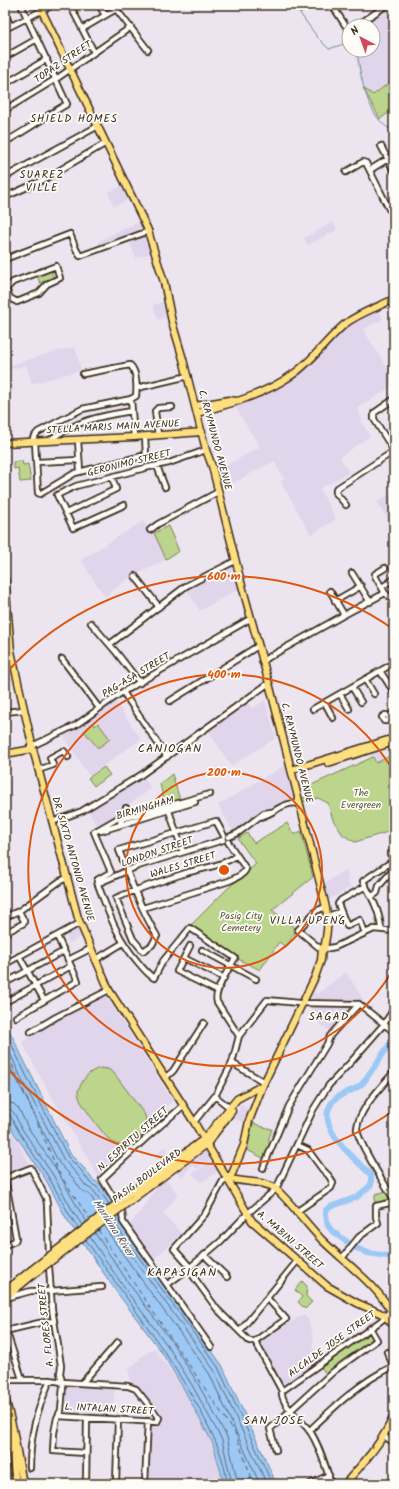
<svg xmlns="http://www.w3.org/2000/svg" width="399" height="1489" font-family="Kalam,sans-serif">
  <rect width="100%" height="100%" fill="#ece5f0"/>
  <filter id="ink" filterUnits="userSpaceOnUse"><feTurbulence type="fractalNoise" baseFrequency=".025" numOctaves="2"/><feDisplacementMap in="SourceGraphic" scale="8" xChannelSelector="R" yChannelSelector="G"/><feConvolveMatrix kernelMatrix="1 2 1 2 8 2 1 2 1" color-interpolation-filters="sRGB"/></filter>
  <g filter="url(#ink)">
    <path fill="#e0d5eb" d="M389,5H394V79L372,95L363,88L354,50H373V26H358Z
      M124,185L130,199L114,206L108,192Z
      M140,222L143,231L100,247L98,242L116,232Z
      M333,222L337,230L308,245L304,238Z
      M145,234L151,253L136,258L129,240Z
      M163,302L168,317L158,320L153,305Z
      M379,310L383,319L363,329L389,371L394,377V385L358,408L362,419L361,421L370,436L340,457L349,472L320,489L336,519L311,535L281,482L284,479L274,461L220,490L216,471L260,447L235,407L296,376L346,327Z
      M75,347L81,370L32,384L26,365L5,371V367L50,353Z
      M394,492V530L377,502Z
      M143,521L151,533H154L166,559L125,581L105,597L81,560Z
      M231,564L238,589L200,611L186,588Z
      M115,700L141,739L89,776L63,735Z
      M265,700L276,738L231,766L207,729L247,701L252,709Z
      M379,748L385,758L376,763L369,752Z
      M285,765L294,797L271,809L263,811L234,833L218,805Z
      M142,775L151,789L111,817L98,824L95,823L88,810L113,796Z
      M346,869L350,887L326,902L323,885Z
      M77,926L81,937L69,943L64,932Z
      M346,972L363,999L360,1002L317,1000L311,996L313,993L317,994Z
      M105,994L173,1101L166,1107L171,1114L99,1178L37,1071L22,1042L82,1004L85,1005Z
      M313,1004L356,1006L331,1032L319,1024L320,1023L309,1017Z
      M238,1103L250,1109L245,1123L234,1119L240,1108L237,1106Z
      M5,1118L31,1167L5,1176Z
      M164,1147L172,1157L162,1166L155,1157Z
      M205,1149L212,1159L197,1169L192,1165L182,1177L178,1174L187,1162Z
      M212,1160L218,1171L202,1182L192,1174Z
      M165,1178L178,1194L163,1214L182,1234L153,1260L129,1226L148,1201L160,1182Z
      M304,1314L308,1319L314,1339L312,1346L320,1361L283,1385L258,1340L280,1325L282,1327Z
      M154,1348L184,1389L213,1444L224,1484H149L152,1424H161L163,1419L131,1382L128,1369L140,1360V1358L144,1355Z
      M67,1384L115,1387L112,1418L65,1415Z"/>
    <path fill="#bbd58c" stroke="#7b8055" d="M394,79V109L380,119L363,88L373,95Z
      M50,269L54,277L40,283L37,275Z
      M22,461L23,465L28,464L31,481L20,482L18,468L14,469L13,462Z
      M168,526L179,551L166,559L154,533Z
      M93,723L95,726L98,723L110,739L98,748L84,731Z
      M394,754V830L355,842L343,835L333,820L328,803L318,798L302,802V798L312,795L307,787L373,757L376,763Z
      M104,767L110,775L94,786L88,778Z
      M172,774L180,800L165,806L160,784Z
      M287,823L294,835L301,831L313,877L272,910L297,929L286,947L279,942L260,970L236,958L189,927L227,889L256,864L238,839L247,833L254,843Z
      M100,1068L108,1069L114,1073L145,1115C150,1134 131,1153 112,1142C107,1140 82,1105 80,1100C79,1097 78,1094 78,1091C83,1079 87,1072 100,1068Z
      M251,1122L263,1127L272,1129L268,1141L274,1142L267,1160L245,1149Z
      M387,1191L392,1200L375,1204V1194Z
      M302,1281L307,1286L306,1296L312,1302L305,1309L298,1302L302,1297L295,1290Z
      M370,1332L375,1337L374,1340L326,1374L321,1367Z"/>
    <path fill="#9cc8f5" stroke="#75899f" d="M5,1022L71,1155L84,1168L93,1180L99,1183L119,1213L120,1224L222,1365L273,1476L274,1484H224L213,1444L184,1389L160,1350L118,1294L66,1218L46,1180L14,1133L5,1114Z"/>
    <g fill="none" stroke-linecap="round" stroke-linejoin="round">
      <path stroke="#626974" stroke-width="1" d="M5,1031L27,1077L68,1157L81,1170L90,1183L97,1187L109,1204
        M5,1042L22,1080L64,1160L77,1174L86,1186L94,1191L105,1208
        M5,1056L59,1163L73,1178L81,1190L90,1195L100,1211
        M5,1102L14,1104L19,1109L27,1126L58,1172L79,1210L87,1222
        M5,1108L10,1109L14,1113L22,1129L53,1175L74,1213L82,1225
        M5,1113L10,1115C21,1138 36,1157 49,1178C59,1195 67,1212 78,1228
        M116,1217L117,1227L218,1367L269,1477L270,1484
        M111,1221L112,1228L125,1246L214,1370L264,1478L265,1484
        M105,1225L108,1232L120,1250L209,1373L258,1480L259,1484
        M95,1233L130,1285L172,1342L197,1382L227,1437L238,1484
        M90,1237L125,1289L167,1345L192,1385L222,1440L232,1484
        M86,1240C124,1296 167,1350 200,1410C212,1433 225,1457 227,1484"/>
      <path stroke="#75899f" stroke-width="1" d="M294,5L318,38
        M320,40L329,49L349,42
        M357,50C360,74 366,113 388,128L394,127"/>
      <path stroke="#9cc8f5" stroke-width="6" d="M394,1038L363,1083C355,1091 341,1093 334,1100C311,1126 355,1158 371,1175V1185L357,1197L330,1207L326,1210V1215L328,1226L332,1231L354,1247L368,1253L394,1257"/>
      <path stroke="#58595e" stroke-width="1" stroke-dasharray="5 4" stroke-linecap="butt" d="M5,1048L59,1173L91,1221
        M98,1230L235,1433L254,1484"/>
      <defs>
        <path id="minor" d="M70,5L94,52
          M99,5L105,15
          M332,5L349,31
          M301,9L308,5
          M5,15L11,26
          M356,26L387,5
          M5,29L53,5
          M82,29L116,9L148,50
          M5,57L37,39
          M5,84L47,59
          M5,110L59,77L131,27
          M5,142C27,130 46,116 67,104L21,5
          M381,146L394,171
          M370,170L394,155
          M346,172L363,162L366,163L389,209
          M5,177L98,126
          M5,197L43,180L106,143
          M5,259L70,234L76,249L80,256L149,231
          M5,290L13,282L56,266L60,278L47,284L39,293L17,302L10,298L6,289
          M137,388L188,376
          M131,399L134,437
          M394,399L374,413V419L394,451
          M158,435L155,411L158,408L172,407
          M78,440L80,471
          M48,441C76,421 99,416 132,411
          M32,442L33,438L38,432L82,409L131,399L136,396C137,387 137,371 130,365L83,374
          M35,442L38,493L40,494L75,473L146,455L145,436
          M37,462L79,460
          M157,466L165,487
          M124,505L73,528L57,495L76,486L149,467L169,463L206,450
          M346,505L336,493V489L394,451
          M66,513L116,489L112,477
          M150,530L158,524L218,492
          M394,546V547
          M385,568L375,574V576L385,593L391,598H394
          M352,573L370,602
          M135,576L159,607
          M382,587L394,579
          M335,601L361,586
          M342,616L385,593
          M91,623L116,652L140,683
          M110,644L186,586L235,561
          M62,659L99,708
          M262,661L342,616L343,613L330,591
          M380,671L394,692
          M365,679L374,694
          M389,685L394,681
          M352,687L361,702
          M123,692L167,757
          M340,694L349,709
          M170,701L258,646
          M325,703L333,718
          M313,709L394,663
          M5,712L24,710
          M392,716L385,715L382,717L384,721H387L394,715
          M30,747L76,725L121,693L250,619
          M38,770L53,765L50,758L63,751H64L68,757
          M126,808L127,813L94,832L111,872L97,880V882C108,911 116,937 137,961C142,967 147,974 154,978L163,961L190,928L235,958C230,968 213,991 217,1002L239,1036L232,1063L215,1096L194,1122
          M168,808L183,852
          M259,817C272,816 283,800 300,804
          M52,822L82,811L141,775L269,683
          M120,825L121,820L125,818L210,794
          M101,831L195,802
          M224,836L216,821L119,850C130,879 141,909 157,936L152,945L143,951L133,939L116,898C140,888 164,880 189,872C205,868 223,865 236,856
          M229,837L238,833L264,813L271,812
          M394,851L390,854L394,858
          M99,883L138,866L223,840
          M372,896L377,893L379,886L394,869
          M143,908L229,881C235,878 244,875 246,869L228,842
          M328,916L340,912
          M5,917L19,911L60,881L67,878
          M381,929C380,911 371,896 363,881L394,860
          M5,933L24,923V921L19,911
          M365,933L360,920L347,926L338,904L341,900L366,886
          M190,946L177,971L217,991
          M324,949L335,947L374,929L394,931
          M202,950L256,979
          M322,950L298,930L316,911L323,908
          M19,956L44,1000
          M184,958L224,978
          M68,960L90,949
          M95,960L123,943
          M5,964L80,923
          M5,983L64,951
          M9,1000L71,966
          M16,1017L78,981L57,936
          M31,1032L56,1017L109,990
          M239,1036L267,1000L299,1003L359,1004L394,1032
          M232,1063L264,1082
          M394,1072C382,1086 359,1109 357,1128C356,1140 387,1187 394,1200
          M165,1078L173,1071L204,1023
          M215,1096L230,1108
          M183,1106L146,1138L102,1179L122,1211L123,1222L211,1347
          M263,1168L289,1106L327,1044L330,1036L335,1030L359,1004
          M5,1178L31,1168L46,1198L47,1204L49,1253
          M296,1212L331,1188L333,1183L329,1176L322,1169L308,1150L297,1145
          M5,1245L15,1241L16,1238L5,1178
          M204,1255L227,1277
          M342,1258L359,1237L378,1223L376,1217V1206L394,1202
          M49,1266L52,1309L58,1345L61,1366L60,1373L63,1386L61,1410L57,1418L54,1433L53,1451L86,1453
          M190,1267L174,1249L205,1214L223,1181L228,1178
          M188,1269L217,1309L249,1341H255
          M168,1284L188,1269L221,1241L247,1214L276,1189L313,1110L323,1094L329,1085L350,1063L384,1024L394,1009
          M9,1297L31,1291H50L102,1287
          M5,1327L22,1379
          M5,1331L39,1323L54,1321
          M240,1331L298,1260
          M255,1341L282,1391C280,1404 300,1419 308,1429C317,1439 327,1470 331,1484
          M255,1341L286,1319L267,1298
          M387,1352L394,1367
          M5,1380H50L62,1382L128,1386L136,1389L159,1418L157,1422L58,1416
          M82,1383L118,1342
          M282,1391L364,1333L382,1320L391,1310
          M310,1430C335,1406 361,1381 394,1366
          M384,1436L394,1443
          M276,1450L270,1429L334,1371L377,1340L370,1328
          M30,1468C30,1434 37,1410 50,1380
          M86,1484L87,1418
          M116,1484L118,1419
          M145,1484L148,1421
          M310,1484L329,1475"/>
        <path id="major" d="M39,5L147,228L164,282L172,322L183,359L206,450L212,466L241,582L270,687L324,899C329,919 328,929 324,949L322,952
          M195,406L229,400L237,401
          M197,413C230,404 263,395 292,375C313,361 326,340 345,324C359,313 378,307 394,299
          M5,443L134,437L202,432
          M5,580L11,651L33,749L78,918L109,990L194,1122L252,1221L327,1286L357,1303L380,1313L385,1316L394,1326
          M5,754L33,749
          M328,763L394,742
          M291,770L394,738
          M228,1178L232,1174L244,1145L249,1121L263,1085L315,977L321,960L322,948
          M228,1178C242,1183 264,1180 276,1189C292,1204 306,1223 321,1239C347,1265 376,1283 394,1316
          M129,1194L204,1139L237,1099L263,1085
          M134,1198L207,1144L232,1111
          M5,1291L31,1270
          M5,1298L33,1275
          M5,1397L13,1429L23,1484
          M5,1421L11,1444L16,1484
          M345,1484C364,1462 383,1442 394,1415"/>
      </defs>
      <use href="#minor" stroke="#3b2a1e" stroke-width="8"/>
      <use href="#major" stroke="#3b2a1e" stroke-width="9"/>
      <use href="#minor" stroke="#fdfcf7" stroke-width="4.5"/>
      <use href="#major" stroke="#fedf80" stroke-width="6"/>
      <defs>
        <path id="major-bridge" d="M31,1270L129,1194
          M33,1275L134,1198"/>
      </defs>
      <use href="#major-bridge" stroke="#3b2a1e" stroke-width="9" stroke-linecap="butt"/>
      <use href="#major-bridge" stroke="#fedf80" stroke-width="6"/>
    </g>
  </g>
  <g fill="none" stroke="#df570d" stroke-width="2">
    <circle cx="224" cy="870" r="98"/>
    <path d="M394 968A196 196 0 1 1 394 772"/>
    <path d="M393 1111A294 294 0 0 1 6 1067M6 673A294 294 0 0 1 393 629"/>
  </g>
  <g text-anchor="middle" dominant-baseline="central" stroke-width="3.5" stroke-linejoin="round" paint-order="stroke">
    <g font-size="10" fill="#3b2a1e" stroke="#fdfcf7">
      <text transform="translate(63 62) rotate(-34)">TOPAZ STREET</text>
      <text transform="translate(113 427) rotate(-3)">STELLA MARIS MAIN AVENUE</text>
      <text transform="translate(215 440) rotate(75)">C. RAYMUNDO AVENUE</text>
      <text transform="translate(129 463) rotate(-14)">GERONIMO STREET</text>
      <text transform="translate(136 675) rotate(-31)">PAG-ASA STREET</text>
      <text transform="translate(297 753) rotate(76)">C. RAYMUNDO AVENUE</text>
      <text transform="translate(145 808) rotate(-17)">BIRMINGHAM</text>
      <text transform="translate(157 852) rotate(-19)">LONDON STREET</text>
      <text transform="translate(73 859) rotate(74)">DR. SIXTO ANTONIO AVENUE</text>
      <text transform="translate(183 865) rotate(-17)">WALES STREET</text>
      <text transform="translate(133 1139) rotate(-42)">N. ESPIRITU STREET</text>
      <text transform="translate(147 1176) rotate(-37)">PASIG BOULEVARD</text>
      <text transform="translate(290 1240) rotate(41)">A. MABINI STREET</text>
      <text transform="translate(46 1325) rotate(-96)">A. FLORES STREET</text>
      <text transform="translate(332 1344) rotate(-36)">ALCALDE JOSE STREET</text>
      <text transform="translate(109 1409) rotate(3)">L. INTALAN STREET</text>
    </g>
    <g font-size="10" fill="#5b553a" stroke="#fdfcf7">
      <text x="361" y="793">The<tspan x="361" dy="12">Evergreen</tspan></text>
      <text x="241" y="916">Pasig City<tspan x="241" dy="12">Cemetery</tspan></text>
    </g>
    <g font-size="11" letter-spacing="1" fill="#3b2a1e" stroke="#fdfcf7">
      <text x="74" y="119">SHIELD HOMES</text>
      <text x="42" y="175">SUAREZ<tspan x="42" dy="13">VILLE</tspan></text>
      <text x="308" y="921">VILLA UPENG</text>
    </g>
    <g font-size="11" font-style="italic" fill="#58595e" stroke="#fdfcf7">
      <text transform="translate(113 1228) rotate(57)">Marikina River</text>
    </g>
    <g font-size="12" letter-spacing="1" fill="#3b2a1e" stroke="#fdfcf7">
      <text x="170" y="748">CANIOGAN</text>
      <text x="329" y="1016">SAGAD</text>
      <text x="182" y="1272">KAPASIGAN</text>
      <text x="274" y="1420">SAN JOSE</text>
    </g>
  </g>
  <circle cx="224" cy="870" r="6" fill="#df570d" stroke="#fdfcf7" stroke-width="2"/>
  <g font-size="12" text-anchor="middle" font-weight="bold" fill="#df570d" stroke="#fdfcf7" stroke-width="3.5" stroke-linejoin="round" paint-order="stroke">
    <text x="224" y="580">600 m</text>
    <text x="224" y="678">400 m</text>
    <text x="224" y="776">200 m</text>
  </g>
  <rect width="399" height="1489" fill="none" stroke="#fdfcf7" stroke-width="20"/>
  <rect x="10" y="10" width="379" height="1469" fill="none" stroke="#3b2a1e" stroke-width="1.5" filter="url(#ink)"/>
  <g transform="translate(361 38) rotate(319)"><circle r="19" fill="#fdfcf7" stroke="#afa8a0"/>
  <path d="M0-3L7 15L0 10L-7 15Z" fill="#d1495b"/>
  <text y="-6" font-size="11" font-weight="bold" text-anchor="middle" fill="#3b2a1e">N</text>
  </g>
</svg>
